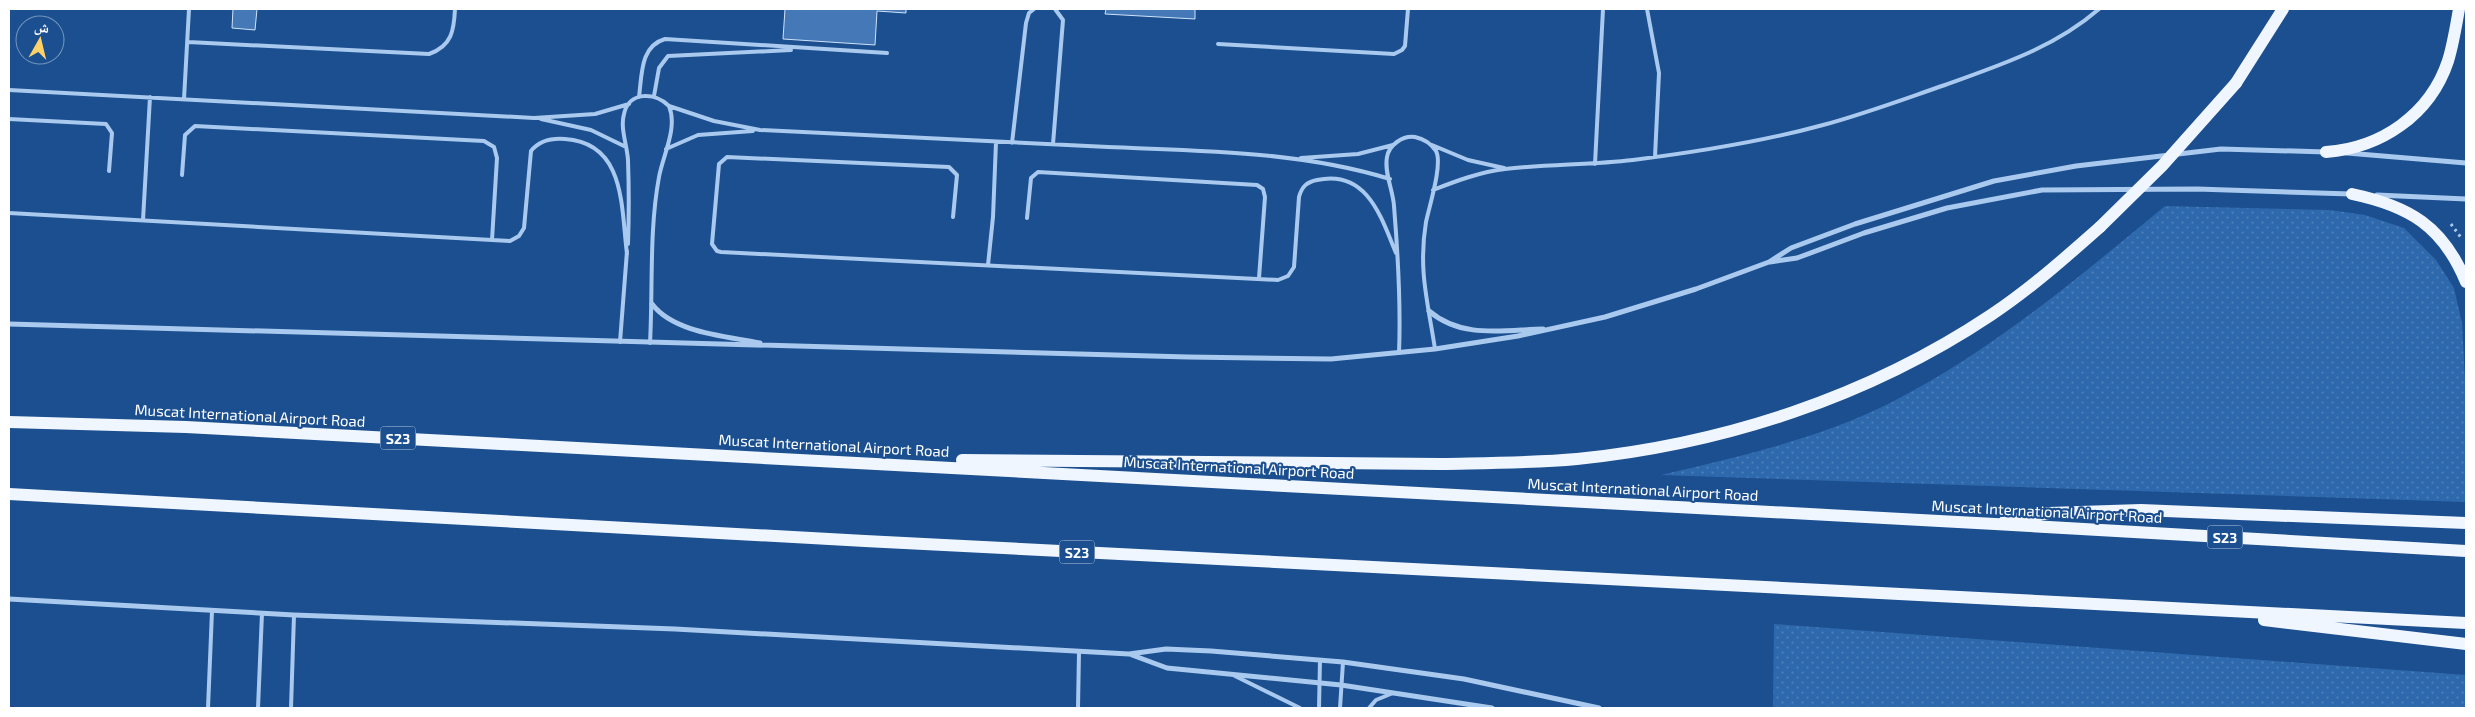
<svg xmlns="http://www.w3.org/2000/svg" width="2475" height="717" font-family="'Exo 2','Noto Naskh Arabic',sans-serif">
  <defs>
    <pattern id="garden-dots" width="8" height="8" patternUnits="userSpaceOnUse" patternTransform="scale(1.25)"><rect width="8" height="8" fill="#2e69ad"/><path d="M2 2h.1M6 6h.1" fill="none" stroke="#4d80b9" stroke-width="1.8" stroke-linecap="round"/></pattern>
  </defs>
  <rect width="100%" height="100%" fill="#1b4f8f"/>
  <path fill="url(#garden-dots)" d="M2165,206L2330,210L2365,215L2404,228L2436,260L2454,288L2462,323L2466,399V502L1661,475C1740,456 1819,439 1892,402C1992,351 2079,277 2165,206Z
    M1774,624L2466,675V708H1773Z"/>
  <path fill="#4478b7" stroke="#cfe3fa" d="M233,9H257L255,30L232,28Z
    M785,9H906V13L877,11L875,45L783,39Z
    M1106,9H1195V19L1105,14Z"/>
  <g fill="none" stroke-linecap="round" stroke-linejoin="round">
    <path stroke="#a9c9ee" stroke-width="3" stroke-dasharray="2.5 4" stroke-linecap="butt" d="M2451,224L2462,239"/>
    <path stroke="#a9c9ee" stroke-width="4" d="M1647,9L1659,73L1655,157
      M188,42L429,54C452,46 454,30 455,9
      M1218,44L1394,54L1402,50L1405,46L1408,9
      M9,90L534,118L595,114L629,104
      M654,96L659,68L668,56L791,50
      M639,97C642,75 640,46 665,39L887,53
      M184,99L189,9
      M669,106L714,121L760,130C876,136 992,142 1108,147C1202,151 1299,151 1390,179
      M9,119L106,124L112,133L109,171
      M541,119L591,130L626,147
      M1012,143L1026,23L1029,13L1034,9
      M1053,144L1063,20L1055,9
      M1432,145L1468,160L1504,168
      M666,149L698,135L753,131
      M1301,158L1358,154L1393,145
      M1595,164L1603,9
      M182,175L185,135L195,126L484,141L494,147L497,158L492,240
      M1433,190C1456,181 1480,172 1505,169C1547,164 1591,165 1633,160C1697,152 1761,142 1823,125C1864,114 1904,99 1945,85C2000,65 2054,48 2099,9
      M9,213L510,241L519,236L524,228L531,151C539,141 552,138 565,139C626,143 621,208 627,254
      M953,217L957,175L949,167L727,157L719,164L712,244L717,251L721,252L1278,280L1288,276L1294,267L1299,197C1302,186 1307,182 1317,180C1367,169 1381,217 1396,253
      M1027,218L1031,178L1038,172L1257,185L1263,189L1265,197L1259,278
      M143,220L150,97
      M628,244C629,216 629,188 628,160C627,145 620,128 624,114C629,91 655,92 669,106C678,128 663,155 659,177C649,231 653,288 650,343
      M988,265L993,217L996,142
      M620,342L627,251
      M1399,353C1401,305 1398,255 1394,206C1393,190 1384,173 1387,157C1389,145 1403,135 1415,137C1424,139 1431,143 1436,151C1443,164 1429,207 1426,222C1418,270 1428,303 1435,349
      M1235,676L1300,708
      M208,708L212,611
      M258,708L262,613
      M291,708L294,615
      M1078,708L1079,652
      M1319,708L1320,660
      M1340,708L1343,662
      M1369,708L1376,700L1393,693"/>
    <path stroke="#a9c9ee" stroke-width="5" d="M2347,153L2466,163
      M2377,195L2466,199
      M1770,262L1797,258L1864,233L1947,208L2042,190L2197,189L2351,194
      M652,304C674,333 726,336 760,343
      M1429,311C1462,339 1503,330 1543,329
      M9,324L1188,357L1331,359L1435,349L1518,336L1605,317L1696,289L1769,262L1791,248L1855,224L1994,181L2076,166L2221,149L2326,152
      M9,599L294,615L675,629L1129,654L1166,649L1211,651L1343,662L1464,679L1599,708
      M1132,655L1167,668L1341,685L1492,708"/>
    <path stroke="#f0f6ff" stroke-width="12" d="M2236,83L2283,9
      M2326,152C2381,148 2430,115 2448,61C2453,45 2456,26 2459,9
      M2352,194C2409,206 2443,226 2466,282
      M9,422L186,427L1995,524L2466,551
      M962,460L1441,464C1486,463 1532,463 1577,459C1724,444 1868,397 1991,315C2030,289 2065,258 2100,227
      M9,494L865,541L2466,623
      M2005,521L2049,513L2141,510L2466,523
      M2264,620L2466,644"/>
    <path stroke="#f0f6ff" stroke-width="12" d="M2100,227L2162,166L2236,83"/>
  </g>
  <g text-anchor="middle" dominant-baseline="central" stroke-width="4.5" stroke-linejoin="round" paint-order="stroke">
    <g fill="#1b4f8f" stroke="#bbcadd" stroke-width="1">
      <rect x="380.5" y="426.5" width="35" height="23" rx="4"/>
      <rect x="2207.5" y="525.5" width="35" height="23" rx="4"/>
      <rect x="1059.5" y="540.5" width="35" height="23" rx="4"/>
    </g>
    <g font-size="14" font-weight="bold" fill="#fff">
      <text x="398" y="438">S23</text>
      <text x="2225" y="537">S23</text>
      <text x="1077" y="552">S23</text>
    </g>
    <g font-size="15" fill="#fff" stroke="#1b4f8f">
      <text transform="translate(250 415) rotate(3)">Muscat International Airport Road</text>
      <text transform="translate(834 445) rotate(3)">Muscat International Airport Road</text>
      <text transform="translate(1239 467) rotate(3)">Muscat International Airport Road</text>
      <text transform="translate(1643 489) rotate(3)">Muscat International Airport Road</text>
      <text transform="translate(2047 511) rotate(3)">Muscat International Airport Road</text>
    </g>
  </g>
  <rect width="2475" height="717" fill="none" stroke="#ffffff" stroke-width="20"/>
  <g transform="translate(40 40) rotate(8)"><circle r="24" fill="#1b4f8f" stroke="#7695bc"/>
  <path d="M0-4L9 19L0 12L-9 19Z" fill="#ffd166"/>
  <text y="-8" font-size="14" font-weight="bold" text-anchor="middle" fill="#ffffff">ش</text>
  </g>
</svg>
